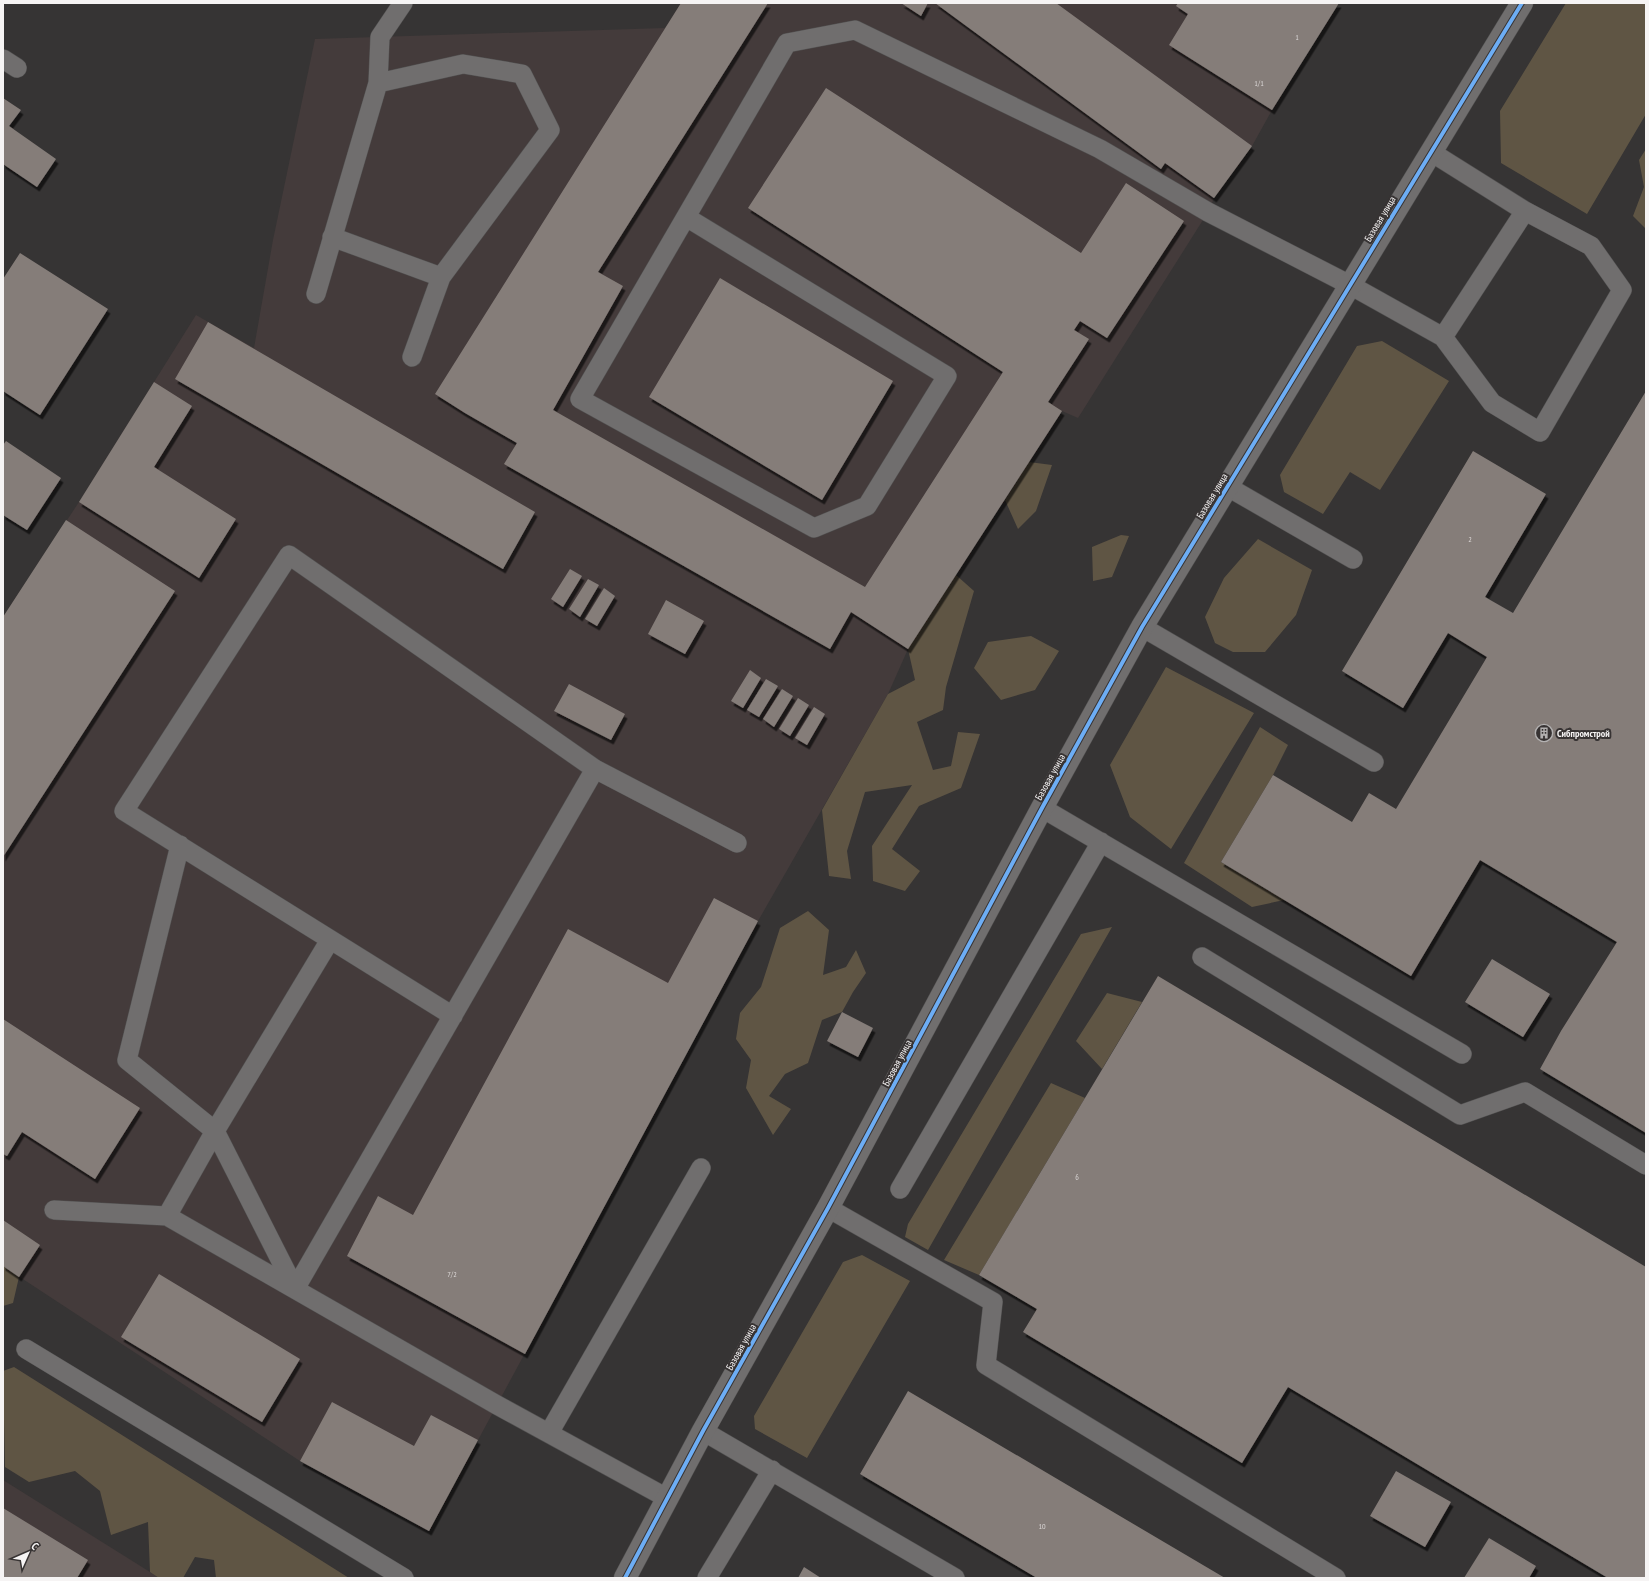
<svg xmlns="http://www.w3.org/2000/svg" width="1649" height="1581" font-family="'PT Sans Narrow',sans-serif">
  <defs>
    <filter id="shadow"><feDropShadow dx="2.5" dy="4.5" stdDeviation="0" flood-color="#0009"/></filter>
  </defs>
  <rect width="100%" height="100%" fill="#363434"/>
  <path fill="#443b3b" d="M681,3H1339L1272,110L1252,146L1214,198L1208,212L1078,418L1062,411L908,649L888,694L758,921L429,1531L300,1461L3,1266V617L79,502L196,315L254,348L273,240L315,39L665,28Z
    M3,1480L150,1572L159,1578H3Z"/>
  <path fill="#5f5544" d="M1566,3H1646V114L1587,214L1501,163L1500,111Z
    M1646,149V229L1633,216L1644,187L1639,160Z
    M1382,341L1449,381L1380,490L1350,472L1323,514L1284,492L1280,475L1357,346Z
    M1029,462L1052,465L1036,511L1018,529L1005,500Z
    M1121,535L1129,536L1112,577L1093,581L1092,547Z
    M1258,539L1312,570L1296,615L1265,652H1233L1215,643L1205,617L1224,578Z
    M956,575L974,591L946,687L943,710L917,722L933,770L951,766L958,732L980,734L961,788L919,806L892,849L920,871L905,891L873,881L872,846L912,785L865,792L847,851L851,879L829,876L822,810L888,694L915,680L908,649Z
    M1031,636L1059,651L1035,690L1001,700L974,668L988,642Z
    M1166,667L1254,713L1171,849L1130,817L1110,765Z
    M1260,727L1288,745L1273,775L1221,862L1284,900L1252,907L1184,863Z
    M808,911L829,930L823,975L846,967L856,950L866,973L853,992L842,1012L822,1020L808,1063L785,1074L769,1096L791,1109L773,1135L746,1088L751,1060L736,1039L740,1013L761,987L780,928Z
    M1112,927L928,1250L905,1237L908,1224L1081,934Z
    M1107,993L1142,1002L1102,1069L1076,1041Z
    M1051,1083L1085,1098L979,1275L944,1260Z
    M862,1255L910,1281L807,1458L755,1429L754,1416L843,1262Z
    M3,1266L19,1277L13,1303L3,1306Z
    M14,1367L349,1578H216L214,1560L195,1557L183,1578H159L150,1572L148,1522L111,1535L100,1491L75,1471L29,1482L5,1467L3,1371Z"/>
  <path fill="#857d79" filter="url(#shadow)" d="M681,3H768L598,272L623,286L553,410L865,587L1003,372L748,208L826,88L1081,253L1126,183L1184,221L1107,338L1080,321L1074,330L1089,339L1048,402L1062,411L908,649L851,612L830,649L504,464L517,443L465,413L435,394Z
    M901,3H928L921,16Z
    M935,3H1056L1252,146L1214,198L1165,163L1161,169Z
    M1178,3H1339L1272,110L1169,45L1188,14L1176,6Z
    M3,98L21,110L9,126L56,159L37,187L3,164Z
    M20,253L108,309L40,415L3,391V279Z
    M720,278L893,381L822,500L649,397Z
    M208,322L535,512L503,569L175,379Z
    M154,382L192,406L154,467L236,519L199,578L79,502Z
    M1646,391V1133L1540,1069L1561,1031L1617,942L1480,860L1411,976L1221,862L1273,775L1352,822L1369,793L1396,809L1487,657L1448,633L1403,708L1342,671L1473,451L1546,494L1485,597L1513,613Z
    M6,441L61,478L27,530L3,515V445Z
    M66,520L175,591L3,857V617Z
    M570,569L582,576L563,607L551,599Z
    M588,579L599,585L580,617L569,609Z
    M604,588L615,596L597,626L585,619Z
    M666,600L704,621L685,654L648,634Z
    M750,670L761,678L743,708L731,701Z
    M766,679L778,686L759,717L747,710Z
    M569,684L625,714L611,740L554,711Z
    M782,689L793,696L774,727L763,719Z
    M798,698L809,705L790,736L779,729Z
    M814,707L825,714L807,745L795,738Z
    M714,898L758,921L525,1354L347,1256L378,1196L413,1215L568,929L668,983Z
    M1492,959L1550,994L1523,1037L1465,1002Z
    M1158,976L1646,1267V1578H1608L1288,1387L1242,1463L1023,1332L1037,1309L979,1275Z
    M842,1012L873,1028L858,1057L827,1041Z
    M3,1019L140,1108L95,1179L22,1132L7,1156L3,1154Z
    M3,1220L40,1245L19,1277L3,1266Z
    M159,1274L300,1359L262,1422L121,1337Z
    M908,1391L1225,1578H1037L860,1474Z
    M332,1402L414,1446L431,1415L478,1440L429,1531L300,1461Z
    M1396,1471L1451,1502L1425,1547L1370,1516Z
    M3,1508L88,1560L77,1578H3Z
    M1489,1538L1536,1566L1529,1578H1464Z
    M804,1567L821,1578H798Z"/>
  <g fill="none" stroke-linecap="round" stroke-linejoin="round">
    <defs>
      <path id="service" d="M3,59L17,68
        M378,83L380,37L403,3
        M686,217L947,376L867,506L814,528L580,399L787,43L855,30L1100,149L1208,212L1350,285L1443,337L1492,403L1540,432L1622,290L1591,246L1525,211L1431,152
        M332,237L441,277
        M316,294L378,83L463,64L522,74L550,130L441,277L412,357
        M1443,337L1525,211
        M1228,487L1353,559
        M1142,627L1374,762
        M1042,808L1462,1054
        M180,845L127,1060L215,1131L295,1289
        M1202,957L1460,1115L1525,1092L1646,1165
        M453,1016L124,811L289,555L595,769L737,843
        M900,1189L1101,842
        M828,1208L993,1302L986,1365L1336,1578
        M54,1210L167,1216L497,1405L667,1498
        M167,1216L215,1131L330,940
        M295,1289L595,769
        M26,1349L404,1578
        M703,1431L955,1578
        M549,1433L701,1168
        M707,1578L772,1470"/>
      <path id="tertiary" d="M625,1578L703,1431L828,1208L1042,808L1142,627L1522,3"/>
    </defs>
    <use href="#service" stroke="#515050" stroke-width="20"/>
    <use href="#tertiary" stroke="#515050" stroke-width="23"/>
    <use href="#service" stroke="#706e6e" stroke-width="19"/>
    <use href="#tertiary" stroke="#706e6e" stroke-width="22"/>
    <defs>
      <path id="cycleway" d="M625,1578L703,1431L828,1208L1042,808L1142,627L1522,3"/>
    </defs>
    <use href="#cycleway" stroke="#373333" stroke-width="6"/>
    <use href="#cycleway" stroke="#6dadf4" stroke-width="4"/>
  </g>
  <defs>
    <symbol id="building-ring" viewBox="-11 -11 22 22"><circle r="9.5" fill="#373333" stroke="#b3b1b1" stroke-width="1.5"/><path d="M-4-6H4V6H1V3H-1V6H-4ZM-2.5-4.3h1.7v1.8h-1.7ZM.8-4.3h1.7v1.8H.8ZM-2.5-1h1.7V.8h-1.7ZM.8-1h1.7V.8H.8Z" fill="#b3b1b1"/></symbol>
  </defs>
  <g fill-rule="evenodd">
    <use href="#building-ring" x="1534" y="723" width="20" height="20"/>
  </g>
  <g text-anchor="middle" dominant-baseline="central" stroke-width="4" stroke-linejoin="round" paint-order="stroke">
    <g font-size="8" fill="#dad6d5">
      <text x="1297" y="37">1</text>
      <text x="1259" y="83">1/1</text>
      <text x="1470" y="539">2</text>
      <text x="1077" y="1177">6</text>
      <text x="452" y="1274">7/2</text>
      <text x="1042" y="1526">10</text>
    </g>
    <g font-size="10" fill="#f6f4f4" stroke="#373333">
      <text transform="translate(1380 219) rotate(-59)">Базовая улица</text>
      <text transform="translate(1212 496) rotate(-59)">Базовая улица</text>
      <text transform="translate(1050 777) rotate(-61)">Базовая улица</text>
      <text transform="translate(897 1063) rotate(-62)">Базовая улица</text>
      <text transform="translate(741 1347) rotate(-61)">Базовая улица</text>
    </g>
    <g font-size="10" font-weight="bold" fill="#f6f4f4" stroke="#373333" text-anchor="start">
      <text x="1557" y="733">Сибпромстрой</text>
    </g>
  </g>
  <rect width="1649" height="1581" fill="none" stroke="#f6f4f4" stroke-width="8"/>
  <g transform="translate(28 1553) rotate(45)" stroke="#373333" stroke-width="3" paint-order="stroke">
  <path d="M0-3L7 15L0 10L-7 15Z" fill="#f6f4f4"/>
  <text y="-6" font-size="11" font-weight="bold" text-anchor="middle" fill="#f6f4f4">С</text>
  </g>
</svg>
